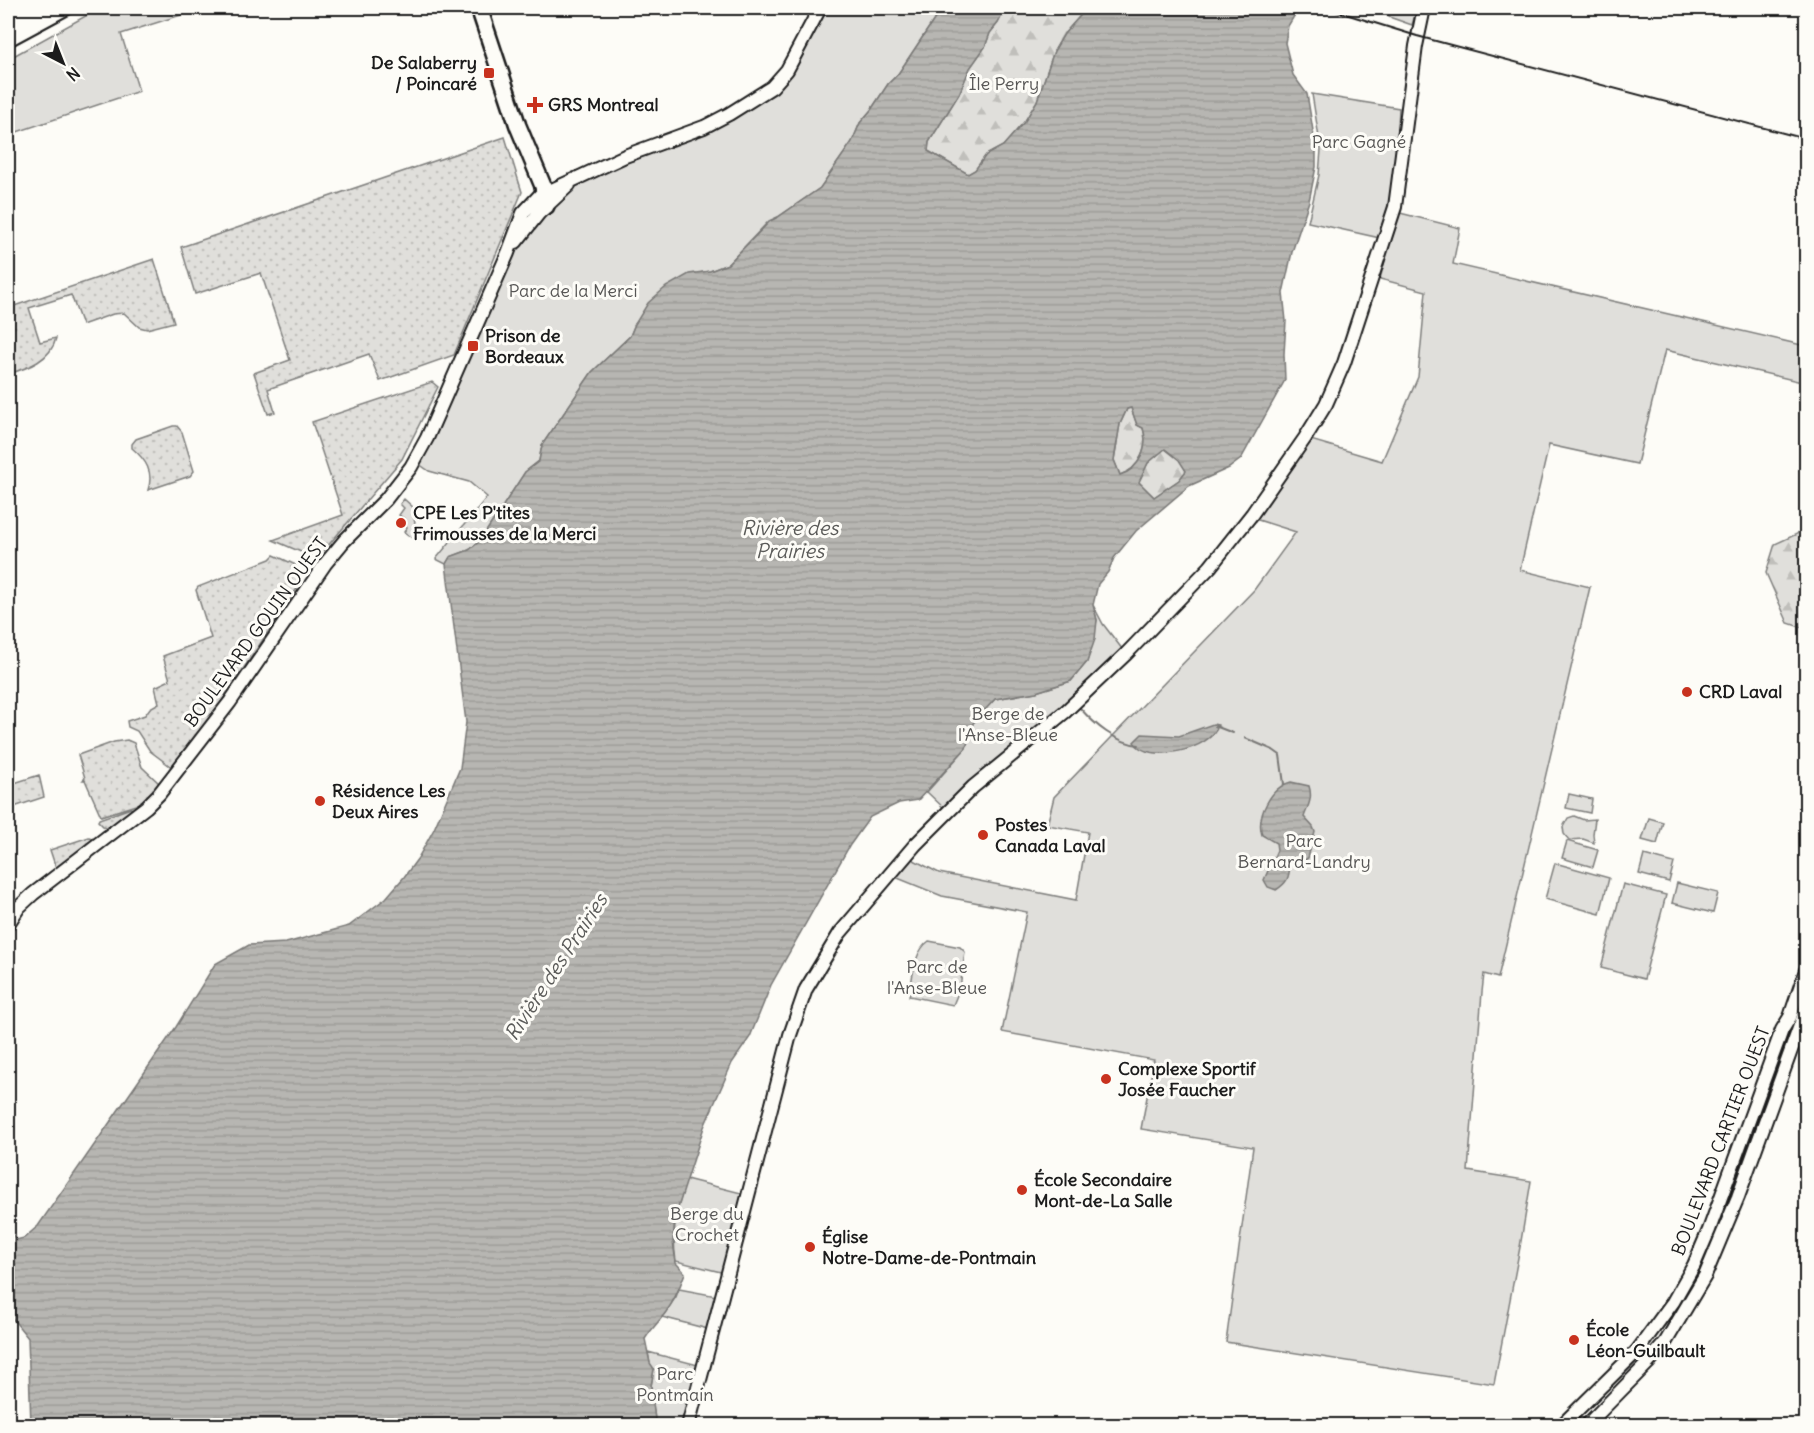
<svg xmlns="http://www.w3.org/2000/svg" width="1814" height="1433" viewBox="0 0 1814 1433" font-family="Delius,sans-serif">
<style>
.grass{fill:url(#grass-dots);stroke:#7e7e7c;stroke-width:1.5}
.forest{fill:url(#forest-firs);stroke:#7e7e7c;stroke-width:1.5}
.park{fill:#e0dfdb;stroke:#7e7e7c;stroke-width:1.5}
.water{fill:url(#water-rules);stroke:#797876;stroke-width:1.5;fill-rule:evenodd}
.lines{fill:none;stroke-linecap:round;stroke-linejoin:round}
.stream{stroke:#797876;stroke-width:2}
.minor-casing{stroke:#1c1c1c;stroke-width:16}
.major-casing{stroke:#1c1c1c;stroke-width:20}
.minor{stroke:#fdfcf7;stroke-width:12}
.major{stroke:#fdfcf7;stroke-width:15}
.rail{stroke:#1c1c1c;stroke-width:2}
.poi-dot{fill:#c8321e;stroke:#fdfcf7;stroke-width:2}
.labels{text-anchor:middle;stroke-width:6;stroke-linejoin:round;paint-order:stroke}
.poi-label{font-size:18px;font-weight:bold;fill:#1c1c1c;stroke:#fdfcf7;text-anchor:start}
.park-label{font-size:18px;fill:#575655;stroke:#fdfcf7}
.street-label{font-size:18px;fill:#1c1c1c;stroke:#fdfcf7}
.water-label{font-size:20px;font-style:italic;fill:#5a5a58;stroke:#fdfcf7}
</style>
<defs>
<pattern id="grass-dots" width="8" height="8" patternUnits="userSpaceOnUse" patternTransform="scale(1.5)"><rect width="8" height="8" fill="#e0dfdb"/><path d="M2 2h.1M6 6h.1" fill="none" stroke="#c0bfbb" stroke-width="1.8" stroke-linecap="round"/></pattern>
<pattern id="forest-firs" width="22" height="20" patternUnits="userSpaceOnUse" patternTransform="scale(1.5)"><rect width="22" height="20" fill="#e0dfdb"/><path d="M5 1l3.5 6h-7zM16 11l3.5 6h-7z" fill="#c0bfbb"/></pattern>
<pattern id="water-rules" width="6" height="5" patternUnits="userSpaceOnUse" patternTransform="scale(1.5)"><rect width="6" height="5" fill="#b7b6b2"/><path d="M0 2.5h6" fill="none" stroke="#9d9c98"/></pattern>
</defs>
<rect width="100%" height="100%" fill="#fdfcf7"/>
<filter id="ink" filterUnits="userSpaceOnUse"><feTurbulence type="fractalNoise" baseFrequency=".0167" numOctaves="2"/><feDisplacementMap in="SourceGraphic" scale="12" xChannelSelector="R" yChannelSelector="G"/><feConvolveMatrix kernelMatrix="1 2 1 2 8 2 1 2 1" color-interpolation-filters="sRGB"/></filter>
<g filter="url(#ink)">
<path class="grass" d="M505,137L522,192L454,355L380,381L369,354L268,389L275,412L268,414L254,373L290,360L261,273L195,294L181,247Z
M154,259L174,322L147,329L139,327L124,313L113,314L82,325L71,295L29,308L40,342L56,338C51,360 28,368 8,374V308Z
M432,382L438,387L402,459L320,555H308L273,540L343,515L312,422Z
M173,426H177L182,432L194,471L190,476L148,490C154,472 146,460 132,448V444L136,439Z
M274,555L298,566L302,581L214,713L176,764L170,766L150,751L137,731L128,727L127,721L145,715L150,708L159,703L155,687L170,680L163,656L211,638L196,590L198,587L270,559Z
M127,740L134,743L142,767L160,784L142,803L101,816L85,780H83L85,778L78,755L114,742Z
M39,775L44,797L8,809V785Z
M131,808L132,810L108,828H105L98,821L99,819Z
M89,837L92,838V841L56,868L50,850Z"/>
<path class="forest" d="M1005,8H1087L1064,34L1054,51L1037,101L1025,121L1003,146L986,155L975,170L968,174L928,151L929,142L959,94L970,68L985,47L990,33L998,23Z
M1131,408L1137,425L1143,428C1149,447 1140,469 1120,475L1114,460L1120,424L1127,409Z
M1165,448L1180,460L1186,471L1179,480L1154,497L1138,482L1148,463Z
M1806,521V629L1788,623L1766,573L1775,544L1797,534Z"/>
<path class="park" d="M100,8H203L121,34L139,91L8,135V59Z
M824,8H942L898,74L888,84L871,110L860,123L852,142L820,188L778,217L769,221L728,264L710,271L689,275L635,324L630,336L592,372L542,445L539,461L525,472L480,541L469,550L450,557L446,564L436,559L487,497L469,482L429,471L419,464L465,366L514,253L529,231L567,193L585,180L771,94L789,79L801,52Z
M1386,8H1417L1412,25L1392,18L1384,12Z
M1312,94L1399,108C1397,153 1393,195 1380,238L1308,222L1319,175L1321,150Z
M1400,213L1460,228L1453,264L1806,346V383L1665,350L1637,464L1549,445L1520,570L1590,587L1498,978L1484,974L1482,992L1468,1171L1531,1181L1520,1247L1494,1384L1226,1342L1253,1147L1141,1129L1154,1060L1002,1032L1027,912L942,896L895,877L912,859L939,873L1076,900L1088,832L1047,825L1054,797L1254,590L1296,532L1255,519L1311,440L1382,461L1418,377L1426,291L1380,279L1397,215Z
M404,499L415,509L417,515L414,518L417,535L414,539L404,532L407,527L402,522L404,519L399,515L404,508L400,504Z
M1093,605L1103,624L1126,654L948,812L927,792L966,748L973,723L995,699L1036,692L1071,681L1087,662L1097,620Z
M1569,794L1592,799L1590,813L1566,808Z
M1574,816L1584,820L1595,819L1593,834L1594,843L1583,839L1569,840L1564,834L1563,827L1568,818Z
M1649,818L1663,822L1657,844L1642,840Z
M1567,841L1598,850L1593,867L1562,858Z
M1644,855L1674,863L1669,882L1639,874Z
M1555,863L1609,878L1600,914L1545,899Z
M1677,883L1718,893L1713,913L1672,903Z
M1623,884L1666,895L1644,979L1601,968Z
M929,941L960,947L965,952L960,988L953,1005L909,996C913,978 913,952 929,941Z
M686,1179L749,1195L729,1274L676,1261C671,1229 677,1209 686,1179Z
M679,1289L722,1297L708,1329L662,1317L676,1297Z
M648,1352L698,1365L688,1425H652L655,1420L651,1386L654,1369L650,1364Z"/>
<path class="water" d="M942,8H1006L998,23L990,33L985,47L970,68L959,94L929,142L928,151L968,174L975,170L986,155L1003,146L1025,121L1037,101L1054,51L1064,34L1087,8H1299L1288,26L1285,43L1293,75L1307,94L1316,149V167L1309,201L1292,252L1283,293L1286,321L1284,354L1285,380L1241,459L1229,468L1189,486L1136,531L1114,558L1108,572L1098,584L1093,605L1097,620L1095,639L1087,662L1071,681L1036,692L995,699L973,723L966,748L918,800L899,803L870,817L850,845L771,985L750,1037L732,1063L704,1127L675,1217L673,1242L676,1263L685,1273C680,1287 675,1300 666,1312C659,1322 651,1329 645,1339L650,1363L654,1369L651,1386L655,1420L652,1425H31L28,1338L8,1313V1227L16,1240L24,1238L38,1226L176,1027L215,964L249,945L286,943L349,926L386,898L404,877L418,858L434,829L460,768L466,722L446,564L450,557L469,550L480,541L525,472L539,461L542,445L592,372L630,336L635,324L648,303L666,287L689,274L710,271L728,264L770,221L778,217L820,188L852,142L860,123L871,110L888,84L898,74ZM1131,408L1137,425L1143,428C1149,447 1140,469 1120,475L1114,460L1120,424L1127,409ZM1165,449L1179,460L1186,471L1179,480L1154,497L1139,482L1148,463Z
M1213,724L1218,725C1213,749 1147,765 1134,742L1142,734L1179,736Z
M1291,782L1309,786C1313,798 1308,806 1304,817L1313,827L1315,832L1308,858L1300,863L1290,866C1289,878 1287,883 1276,890L1268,887L1264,880L1277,850L1276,843L1262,835C1256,816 1271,787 1291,782Z"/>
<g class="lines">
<path class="stream" d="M1080,708C1094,724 1116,743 1139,745
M1215,726L1233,733
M1245,738L1273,750L1280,755L1284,784"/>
<defs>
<path id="minor" d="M516,242L539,213L569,185
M8,924L19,907L33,894L146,807L159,794L230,702L325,564L344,541L386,499L411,467L427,438L508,253L523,213L539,196L625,156L704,127L729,114L772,87L787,70L820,8
M688,1426L790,1035L806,989L840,933L915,845L973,787L1066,711L1126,654L1210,567L1252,514L1305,438L1326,404L1344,363L1395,207L1416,46L1424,8
M1561,1426L1637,1351L1673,1302L1694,1265L1709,1230L1782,1030L1790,1017L1806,970
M1586,1426L1648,1363L1665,1343L1705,1276L1738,1197L1806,1009"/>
<path id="major" d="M479,8L518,126L543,186L546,206"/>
</defs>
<use href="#minor" class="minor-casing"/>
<use href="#major" class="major-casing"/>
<use href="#minor" class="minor"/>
<use href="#major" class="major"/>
<path class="rail" d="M1326,8L1417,36L1806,139
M8,48L82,8"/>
</g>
</g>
<g class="poi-dot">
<rect x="483" y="67" width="12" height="12" rx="3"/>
<path d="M532 96h6v6h6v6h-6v6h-6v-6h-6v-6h6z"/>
<rect x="467" y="340" width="12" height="12" rx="3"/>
<circle cx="401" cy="523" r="6"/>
<circle cx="1687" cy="692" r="6"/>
<circle cx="320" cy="801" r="6"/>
<circle cx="983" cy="835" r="6"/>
<circle cx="1106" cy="1079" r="6"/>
<circle cx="1022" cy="1190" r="6"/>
<circle cx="810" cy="1247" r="6"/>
<circle cx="1574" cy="1340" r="6"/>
</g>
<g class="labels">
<g class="poi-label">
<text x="477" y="69" text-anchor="end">De Salaberry<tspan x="477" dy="21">/ Poincaré</tspan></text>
<text x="548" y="111">GRS Montreal</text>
<text x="485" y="342">Prison de<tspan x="485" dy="21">Bordeaux</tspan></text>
<text x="413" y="519">CPE Les P'tites<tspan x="413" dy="21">Frimousses de la Merci</tspan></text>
<text x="1699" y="698">CRD Laval</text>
<text x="332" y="797">Résidence Les<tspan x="332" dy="21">Deux Aires</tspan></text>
<text x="995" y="831">Postes<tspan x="995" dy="21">Canada Laval</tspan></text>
<text x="1118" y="1075">Complexe Sportif<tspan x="1118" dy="21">Josée Faucher</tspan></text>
<text x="1034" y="1186">École Secondaire<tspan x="1034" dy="21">Mont-de-La Salle</tspan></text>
<text x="822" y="1243">Église<tspan x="822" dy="21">Notre-Dame-de-Pontmain</tspan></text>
<text x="1586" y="1336">École<tspan x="1586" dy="21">Léon-Guilbault</tspan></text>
</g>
<g class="park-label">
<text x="1004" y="90">Île Perry</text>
<text x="1359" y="148">Parc Gagné</text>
<text x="573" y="297">Parc de la Merci</text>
<text x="1008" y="720">Berge de<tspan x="1008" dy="21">l'Anse-Bleue</tspan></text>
<text x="1304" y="847">Parc<tspan x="1304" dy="21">Bernard-Landry</tspan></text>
<text x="937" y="973">Parc de<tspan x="937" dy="21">l'Anse-Bleue</tspan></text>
<text x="707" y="1220">Berge du<tspan x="707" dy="21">Crochet</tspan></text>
<text x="675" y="1380">Parc<tspan x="675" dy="21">Pontmain</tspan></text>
</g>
<g class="street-label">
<text transform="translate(256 632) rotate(-54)" y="6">BOULEVARD GOUIN OUEST</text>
<text transform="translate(1721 1141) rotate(-69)" y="6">BOULEVARD CARTIER OUEST</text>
</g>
<g class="water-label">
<text x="790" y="535">Rivière des<tspan x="790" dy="23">Prairies</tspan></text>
<text transform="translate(556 967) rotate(-57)" y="7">Rivière des Prairies</text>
</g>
</g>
<rect width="1814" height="1433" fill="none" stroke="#fdfcf7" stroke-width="30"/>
<rect x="15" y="15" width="1784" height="1403" fill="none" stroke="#1c1c1c" stroke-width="2" filter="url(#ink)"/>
<g transform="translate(63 63) rotate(138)" stroke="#fdfcf7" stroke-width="4.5" paint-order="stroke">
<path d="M0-4.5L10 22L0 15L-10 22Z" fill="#1c1c1c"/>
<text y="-9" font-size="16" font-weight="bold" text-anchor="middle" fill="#1c1c1c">N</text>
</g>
</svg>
